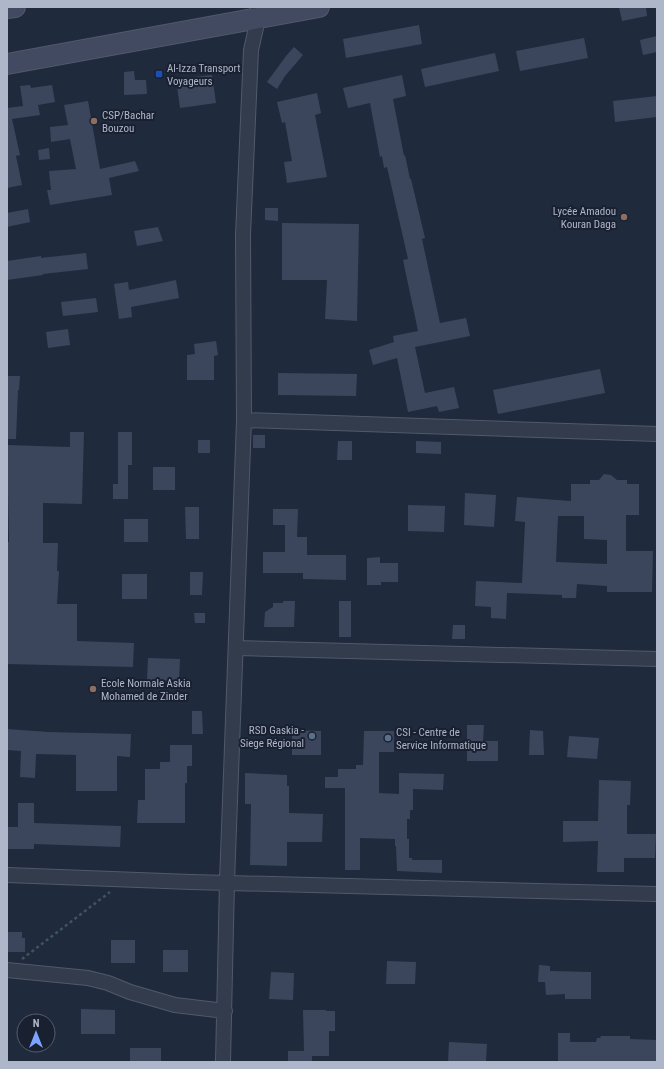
<svg xmlns="http://www.w3.org/2000/svg" width="664" height="1069" viewBox="0 0 664 1069" font-family="'Roboto Condensed',sans-serif">
<style>
.building{fill:#3b465d;fill-rule:evenodd}
.lines{fill:none;stroke-linecap:round;stroke-linejoin:round}
.street-casing{stroke:#51596a;stroke-width:16}
.secondary-casing{stroke:#51596a;stroke-width:22}
.path{stroke:#3f555b;stroke-width:2.5;stroke-dasharray:3 3;stroke-linecap:butt}
.street{stroke:#333c4c;stroke-width:14}
.secondary{stroke:#414a60;stroke-width:20}
.transit-dot{fill:#1a4fb4;stroke:#192131;stroke-width:1.5}
.education-dot{fill:#8d6e63;stroke:#192131;stroke-width:1.5}
.service-dot{fill:#5c6f8a;stroke:#192131;stroke-width:1.5}
.labels{text-anchor:middle;stroke-width:4;stroke-linejoin:round;paint-order:stroke}
.poi-label{font-size:11px;fill:#aeb6c9;stroke:#192131;text-anchor:start}
</style>
<rect width="100%" height="100%" fill="#1f2a3d"/>
<path class="building" d="M619,7H646L647,16L622,21Z
M419,25L422,44L346,58L343,39Z
M657,36V52L643,55L640,40Z
M584,38L588,58L520,71L516,51Z
M294,47L303,55L285,76L277,89L267,82L286,56Z
M495,53L499,71L425,87L421,69Z
M134,71L135,80H146L147,94L124,95V72Z
M212,75L216,103L180,108L176,79Z
M402,75L406,96L393,99L404,156L405,155L410,179H411L425,238L422,239L440,323L466,318L470,336L415,347L425,393L454,387L459,408L439,412L437,406L408,412L397,358L373,365L369,350L394,342L393,336L418,331L403,260L408,259L387,167L384,168L382,156L380,157L370,103L348,108L343,88Z
M30,85L31,88L52,85L55,102L38,105L40,115L12,119L20,155L16,156L22,185L7,188V108L23,106L20,86Z
M317,93L321,113L315,115L327,177L287,183L284,162L292,161L285,122L282,123L277,102Z
M657,96V117L615,122L613,101Z
M88,101L100,169L135,161L139,171L109,178L112,195L50,205L47,190H51L49,171L76,169L70,139L51,142L50,127L68,125L64,105Z
M49,148L50,159L39,160L38,150Z
M265,208H278V221L265,220Z
M28,209L30,222L7,227V213Z
M282,223L359,224L357,321L325,319L327,280H282Z
M158,227L163,241L137,246L134,231Z
M86,253L88,269L43,274V275L7,280V261L41,256V258Z
M176,280L179,298L131,307L132,317L119,319L114,284L128,282L129,290Z
M96,298L98,312L63,316L61,302Z
M68,329L70,345L48,348L46,332Z
M216,341L218,355L214,356V380H187V355L195,354L194,344Z
M600,369L605,393L498,414L493,390Z
M278,373L357,374L356,396L278,395Z
M7,376H20L19,390H18L16,439H7Z
M70,432H84L82,504L43,503V543H58L57,571H59L57,604H77V641L134,643L133,667L7,664V542H9L7,445L70,447Z
M118,432H132V465H128V499H113V484H118Z
M253,435H265V448H253Z
M198,440H210V453H198Z
M338,441H352V460H337Z
M416,441L441,442V454L416,453Z
M153,467H175V490H153Z
M604,474L611,475L617,480H627V484H639V515H626V551H653L652,592H607V586L577,584L576,598H562V595L507,593L506,619L491,618V607L475,606L476,581L522,583L525,522L515,521L517,497L571,501V484H590V480H599ZM558,516H584V539L607,540V564L556,562Z
M465,493L496,495L494,527L464,525Z
M408,505L445,506L444,532L408,531Z
M185,507H199V539H186Z
M273,509H298L297,537H307V555H346V580L303,579V573H263V552H285V525H273Z
M124,519H148V542H124Z
M380,557V563H398V582H381V585H367V558Z
M190,572H203L202,595H190Z
M122,574H147V599H122Z
M283,601H295L294,627H264L265,612L273,607V603H283Z
M339,601H351V637H339Z
M194,613H205V623H195Z
M453,625H465V639H452Z
M148,658L180,659L179,681L147,680Z
M192,711H202L203,734H192Z
M467,725H484L483,741H498V761H467Z
M7,729L48,732L131,734L130,757L117,756V791H76V755L36,754L35,778L20,777L21,751L7,750Z
M292,730L321,731V755H292Z
M530,730L543,731L544,755H529Z
M364,731H394V752H379V793L399,794V773L444,774L443,790L413,789V810H410V819H407V839H409V858H412V860H442V873L397,871L396,846H395V839L360,838V870H345V788H325V777H338V769H356V765H363Z
M569,736L599,738L597,759L567,757Z
M170,745H192V766H187V783H185V823H137L138,800H145V769H160V762H170Z
M245,773L287,775V786H289V813L323,814L322,842H287V866L250,865L251,804H245Z
M599,780L631,781L630,805H627V834H656L655,858H624V872H597L598,841L563,842V821H598Z
M18,803H34V823L121,826L120,847L34,844V849H7V827H18Z
M7,932H22V938H25V952H7Z
M111,940H135V963H111Z
M163,950H188V972H163Z
M387,961L416,962L415,984H386Z
M539,965L550,966V971L591,972V999H565V994L546,995L545,982H538Z
M271,972L294,973L293,1000L269,999Z
M81,1009L115,1010V1034H81Z
M303,1010H326V1011H335V1031H329V1056H312V1062H288V1051H304Z
M558,1033H570V1042H596L597,1038H600L601,1036H630V1039L657,1040V1062H558Z
M449,1042L487,1044L486,1062H448Z
M130,1048H161V1062H130Z"/>
<g class="lines">
<defs>
<path id="street" d="M244,420L657,434
M236,648L657,659
M7,875L191,882L657,894
M7,970L88,978L108,983L130,992L175,1005L225,1011
M223,1062L227,882L244,420L243,235L251,50L258,19V7"/>
<path id="secondary" d="M7,8L15,7
M7,64L319,7"/>
</defs>
<use href="#street" class="street-casing"/>
<use href="#secondary" class="secondary-casing"/>
<path class="path" d="M22,959L110,892"/>
<use href="#street" class="street"/>
<use href="#secondary" class="secondary"/>
</g>
<rect class="transit-dot" x="155" y="70" width="8" height="8" rx="2"/>
<g class="education-dot">
<circle cx="94" cy="121" r="4"/>
<circle cx="624" cy="217" r="4"/>
<circle cx="93" cy="689" r="4"/>
</g>
<g class="service-dot">
<circle cx="312" cy="736" r="4"/>
<circle cx="388" cy="738" r="4"/>
</g>
<g class="labels">
<g class="poi-label">
<text x="167" y="72">Al-Izza Transport<tspan x="167" dy="13">Voyageurs</tspan></text>
<text x="102" y="119">CSP/Bachar<tspan x="102" dy="13">Bouzou</tspan></text>
<text x="616" y="215" text-anchor="end">Lycée Amadou<tspan x="616" dy="13">Kouran Daga</tspan></text>
<text x="101" y="687">Ecole Normale Askia<tspan x="101" dy="13">Mohamed de Zinder</tspan></text>
<text x="304" y="734" text-anchor="end">RSD Gaskia -<tspan x="304" dy="13">Siege Régional</tspan></text>
<text x="396" y="736">CSI - Centre de<tspan x="396" dy="13">Service Informatique</tspan></text>
</g>
</g>
<rect width="664" height="1069" fill="none" stroke="#aeb6c9" stroke-width="16"/>
<g transform="translate(36 1033)"><circle r="19" fill="#192131" stroke="#555d6e"/>
<path d="M0-3L7 15L0 10L-7 15Z" fill="#7da5ff"/>
<text y="-6" font-size="11" font-weight="bold" text-anchor="middle" fill="#aeb6c9">N</text>
</g>
</svg>
